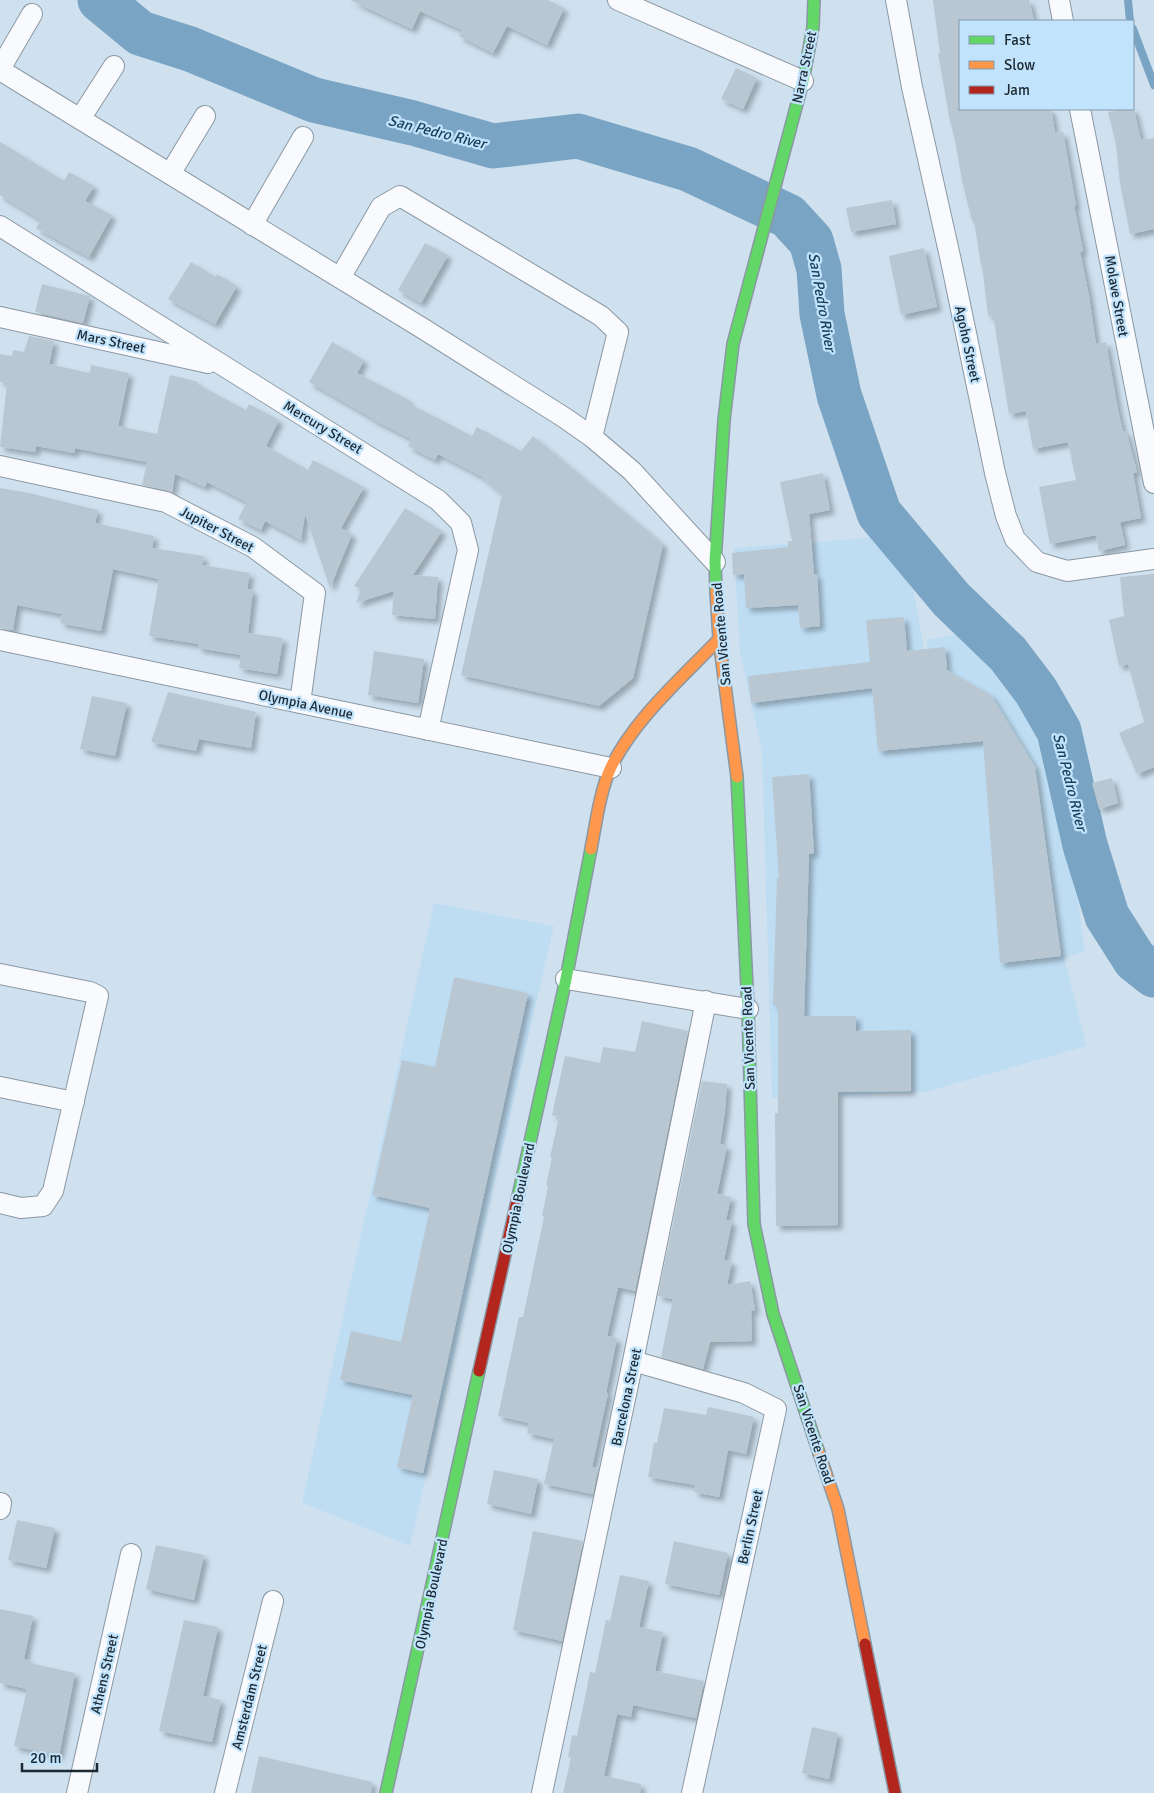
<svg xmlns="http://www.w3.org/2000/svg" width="1154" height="1793" viewBox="0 0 1154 1793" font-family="Signika,sans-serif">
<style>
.built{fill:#beddf3}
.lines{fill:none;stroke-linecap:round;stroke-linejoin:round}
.stream{stroke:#7aa4c3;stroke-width:8}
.river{stroke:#7aa4c3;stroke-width:45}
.building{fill:#b9c7d2;filter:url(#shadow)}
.street-casing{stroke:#8b98a3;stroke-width:22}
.fast-casing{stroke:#8b98a3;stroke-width:14}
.slow-casing{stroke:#8b98a3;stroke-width:14}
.jam-casing{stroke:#8b98a3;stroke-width:14}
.street{stroke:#f8fafd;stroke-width:20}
.fast{stroke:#63d668;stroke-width:11}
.slow{stroke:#ff974d;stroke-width:11}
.jam{stroke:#b3261e;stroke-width:11}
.labels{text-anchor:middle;stroke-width:4.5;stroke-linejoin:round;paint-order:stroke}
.street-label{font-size:14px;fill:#1c2932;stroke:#c2e3fc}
.water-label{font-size:15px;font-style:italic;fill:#17415d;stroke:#c2e3fc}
</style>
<defs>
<filter id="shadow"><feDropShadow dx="4.5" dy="4.5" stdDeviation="2.5" flood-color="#0004"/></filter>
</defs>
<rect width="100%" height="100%" fill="#cfe1ef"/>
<path class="built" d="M880,537L912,581L928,672L927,640L958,634L1010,678L1057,750L1085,951L1064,958L1086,1046L925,1092L772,1098L762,752L740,653L734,548Z
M434,903L554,926L410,1546L302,1503Z"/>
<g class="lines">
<path class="stream" d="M1128,0L1130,21
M1133,29L1154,85"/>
<path class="river" d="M100,0L140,33L190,49L314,100L413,123L493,146L578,136L688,169L788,216L811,241L819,269L822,314L839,395L879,513L951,599L1008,654L1036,691L1059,731L1085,845L1107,916L1135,960L1154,975"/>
</g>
<path class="building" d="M350,0H548L564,8L547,45L507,26L493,53L459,36L462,30L420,11L412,29Z
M933,0H1029L1034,21H960V109H1051L1055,133L1063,132L1076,206H1074L1083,251L1080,252L1089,296L1096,344L1106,342L1118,410L1123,432L1126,431L1137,472L1133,473L1141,518L1120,522L1125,545L1099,551L1096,535L1050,544L1039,487L1076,480L1068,442L1033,449L1026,411L1009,414L993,315L988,316L982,265H981L974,221H972L962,181L955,140L950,121L938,53H940Z
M736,68L757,78L743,109L721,99Z
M1133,106L1141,140L1154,138V229L1130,234L1120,183L1116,144L1108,112L1123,109H1133Z
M0,142L64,181L69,172L94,186L85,201L112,215L89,257L36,228L41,220L0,195Z
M892,200L896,224L851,232L846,208Z
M425,243L448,255L421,303L398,290Z
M924,248L937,307L901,315L889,256Z
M191,262L216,277L217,274L237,286L215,324L168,299Z
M42,284L90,296L83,323L35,312Z
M29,336L54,341L49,364L90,373L91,365L129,373L118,426L157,434L170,375L198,382L197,384L246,410L249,404L279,420L266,446L308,470L313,460L364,487L341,528L352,534L330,588L305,514L301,540L265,521L261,530L238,519L247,502L207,482L205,487L175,474L172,492L142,485L147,462L75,448L74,453L36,446L35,452L0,447L7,383L0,382V354L12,356L13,350L24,352Z
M332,342L364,360L357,373L409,400L408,403L472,436L477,427L521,451L533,436L663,544L633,678L599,706L461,675L502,494L481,476L438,454L435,460L408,446L411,439L372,419V418L309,382Z
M823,473L830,510L809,514L814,574H817L820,626L800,628L798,605L746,608L744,574L733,575L732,553L788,547V541H792L780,482Z
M0,488L29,493L98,510L95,523L154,536L152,548L204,556L202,565L250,573L247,589L253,590L248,633L283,638L277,674L239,668L241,655L198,648L199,644L149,636L159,579L113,569L101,631L60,623L62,614L17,605L13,630L0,628Z
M405,508L442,531L413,575L438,577L435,619L392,615L394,591L356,603L361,589L354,586Z
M1154,574V767L1137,774L1119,733L1144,722L1128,664L1119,666L1109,620L1124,616L1120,577Z
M904,617L907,651L945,647L947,670L991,695L1035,767L1061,956L1000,963L983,741L878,751L872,688L751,703L748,676L870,662L866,620Z
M374,651L424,659L418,703L368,695Z
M168,692L256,712L251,748L199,739L196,751L151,742Z
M92,696L127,703L115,756L80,749Z
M809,774L814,853L809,854L804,1016H856V1031L911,1030V1091L838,1092V1225L776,1226L775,1113H778V1005H773L777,878H779L772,777Z
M1112,778L1118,803L1099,809L1092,783Z
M454,977L528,993L423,1473L397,1467L413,1395L340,1380L351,1331L401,1342L430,1208L372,1195L402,1060L435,1067Z
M642,1021L688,1031L635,1291L618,1287L607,1336L617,1338L606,1393H608L592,1467L598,1468L593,1494L544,1484L554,1439L527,1433L529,1423L498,1416L519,1317H523L544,1217L542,1216L548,1186H546L552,1157H550L559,1117L552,1115L565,1056L600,1063L603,1047L635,1052Z
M702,1081L727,1084L725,1111L720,1144L727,1146L717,1194L731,1197L726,1220L732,1221L724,1260L732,1261L727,1285L750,1281L755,1310L751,1311L752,1341L710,1342L703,1369L661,1357L673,1299L658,1296Z
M708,1407L754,1417L746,1454L728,1450L719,1497L694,1492L695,1485L648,1477L654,1443H657L664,1408L706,1415Z
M494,1470L538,1479L531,1514L487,1504Z
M17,1520L55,1528L46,1568L8,1560Z
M533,1531L583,1541L562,1641L513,1630Z
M674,1541L728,1553L719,1595L665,1584Z
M156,1545L204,1555L194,1600L146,1589Z
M620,1575L649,1581L639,1627L663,1632L655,1671L704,1681L696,1718L633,1705L631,1717L617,1714L604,1776L641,1784L640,1793H563L571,1758L568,1757L572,1735L577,1736L590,1672L595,1673L606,1620L610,1621Z
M0,1609L33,1616L24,1659L31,1661L30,1663L75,1673L59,1756L14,1746L27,1689L0,1683Z
M184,1620L218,1627L203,1696L221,1700L212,1742L159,1731Z
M812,1727L838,1733L829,1779L802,1773Z
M259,1756L372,1782L371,1793H251Z"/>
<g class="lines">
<defs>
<path id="street" d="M618,0L803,81
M896,0L912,87L951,261L995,473L1006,516L1015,539L1037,562L1067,571L1154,559
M1059,0L1063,21
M0,69L32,14
M0,70L422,328L565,418L592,437L632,471L715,562
M1080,109L1154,483
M80,119L114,66
M170,174L205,116
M252,225L303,137
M0,226L438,500L461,523L468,550L428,730
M340,278L381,207L400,196L601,316L618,332L592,437
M0,317L208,363
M0,466L166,502L253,547L315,593L300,703
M0,640L611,768
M0,974L90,992L98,996L53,1191L43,1206L21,1208L0,1203
M566,979L748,1009
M0,1087L74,1102
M633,1361L744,1393L776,1409L692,1793
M0,1509L1,1503
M77,1793L131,1554
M225,1793L273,1601
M542,1793L633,1361L706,1001"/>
<path id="fast" d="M716,591L715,562L724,420L733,344L803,81L813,27L814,0
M737,777L748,1009L754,1224L773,1314L819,1453
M517,1201L566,979L591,849
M386,1793L479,1371"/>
<path id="slow" d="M716,591L719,639L737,777
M591,849C596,823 600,791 611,767C636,717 681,679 719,639
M819,1453L838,1509L865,1644"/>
<path id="jam" d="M479,1371L517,1201
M865,1644L895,1793"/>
</defs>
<use href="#street" class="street-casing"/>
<use href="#fast" class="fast-casing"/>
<use href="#slow" class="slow-casing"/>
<use href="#jam" class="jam-casing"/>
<use href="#street" class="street"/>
<use href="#fast" class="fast"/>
<use href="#slow" class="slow"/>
<use href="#jam" class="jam"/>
</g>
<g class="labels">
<g class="street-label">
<text transform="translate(804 67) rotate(-78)" y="5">Narra Street</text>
<text transform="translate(1117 296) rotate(80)" y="5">Molave Street</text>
<text transform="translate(111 341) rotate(12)" y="5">Mars Street</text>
<text transform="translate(968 344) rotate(78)" y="5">Agoho Street</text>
<text transform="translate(323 427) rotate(31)" y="5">Mercury Street</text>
<text transform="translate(217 529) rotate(28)" y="5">Jupiter Street</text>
<text transform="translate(721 634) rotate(-95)" y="5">San Vicente Road</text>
<text transform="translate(306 704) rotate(12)" y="5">Olympia Avenue</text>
<text transform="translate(748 1038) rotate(-92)" y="5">San Vicente Road</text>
<text transform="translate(518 1198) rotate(-78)" y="5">Olympia Boulevard</text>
<text transform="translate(626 1397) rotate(-78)" y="5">Barcelona Street</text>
<text transform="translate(814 1434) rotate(72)" y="5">San Vicente Road</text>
<text transform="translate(750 1527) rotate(-78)" y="5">Berlin Street</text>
<text transform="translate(431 1594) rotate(-78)" y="5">Olympia Boulevard</text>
<text transform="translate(104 1674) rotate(-77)" y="5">Athens Street</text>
<text transform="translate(249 1697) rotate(-76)" y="5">Amsterdam Street</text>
</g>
<g class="water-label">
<text transform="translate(437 132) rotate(14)" y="5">San Pedro River</text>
<text transform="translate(822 302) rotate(80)" y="5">San Pedro River</text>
<text transform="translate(1070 782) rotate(76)" y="5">San Pedro River</text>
</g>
</g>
<rect x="959" y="20" width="175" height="90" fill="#c2e3fc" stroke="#8099ab"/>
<rect x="969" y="36" width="25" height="8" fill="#63d668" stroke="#8099ab"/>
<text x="1004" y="45" font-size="15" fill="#1c2932">Fast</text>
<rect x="969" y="61" width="25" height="8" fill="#ff974d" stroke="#8099ab"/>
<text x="1004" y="70" font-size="15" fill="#1c2932">Slow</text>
<rect x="969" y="86" width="25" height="8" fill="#b3261e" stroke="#8099ab"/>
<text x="1004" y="95" font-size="15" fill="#1c2932">Jam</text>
<path d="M22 1763v8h75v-8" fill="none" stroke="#1c2932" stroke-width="2.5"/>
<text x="30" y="1763" font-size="15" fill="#1c2932" stroke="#c2e3fc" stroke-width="4" paint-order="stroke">20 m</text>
</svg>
